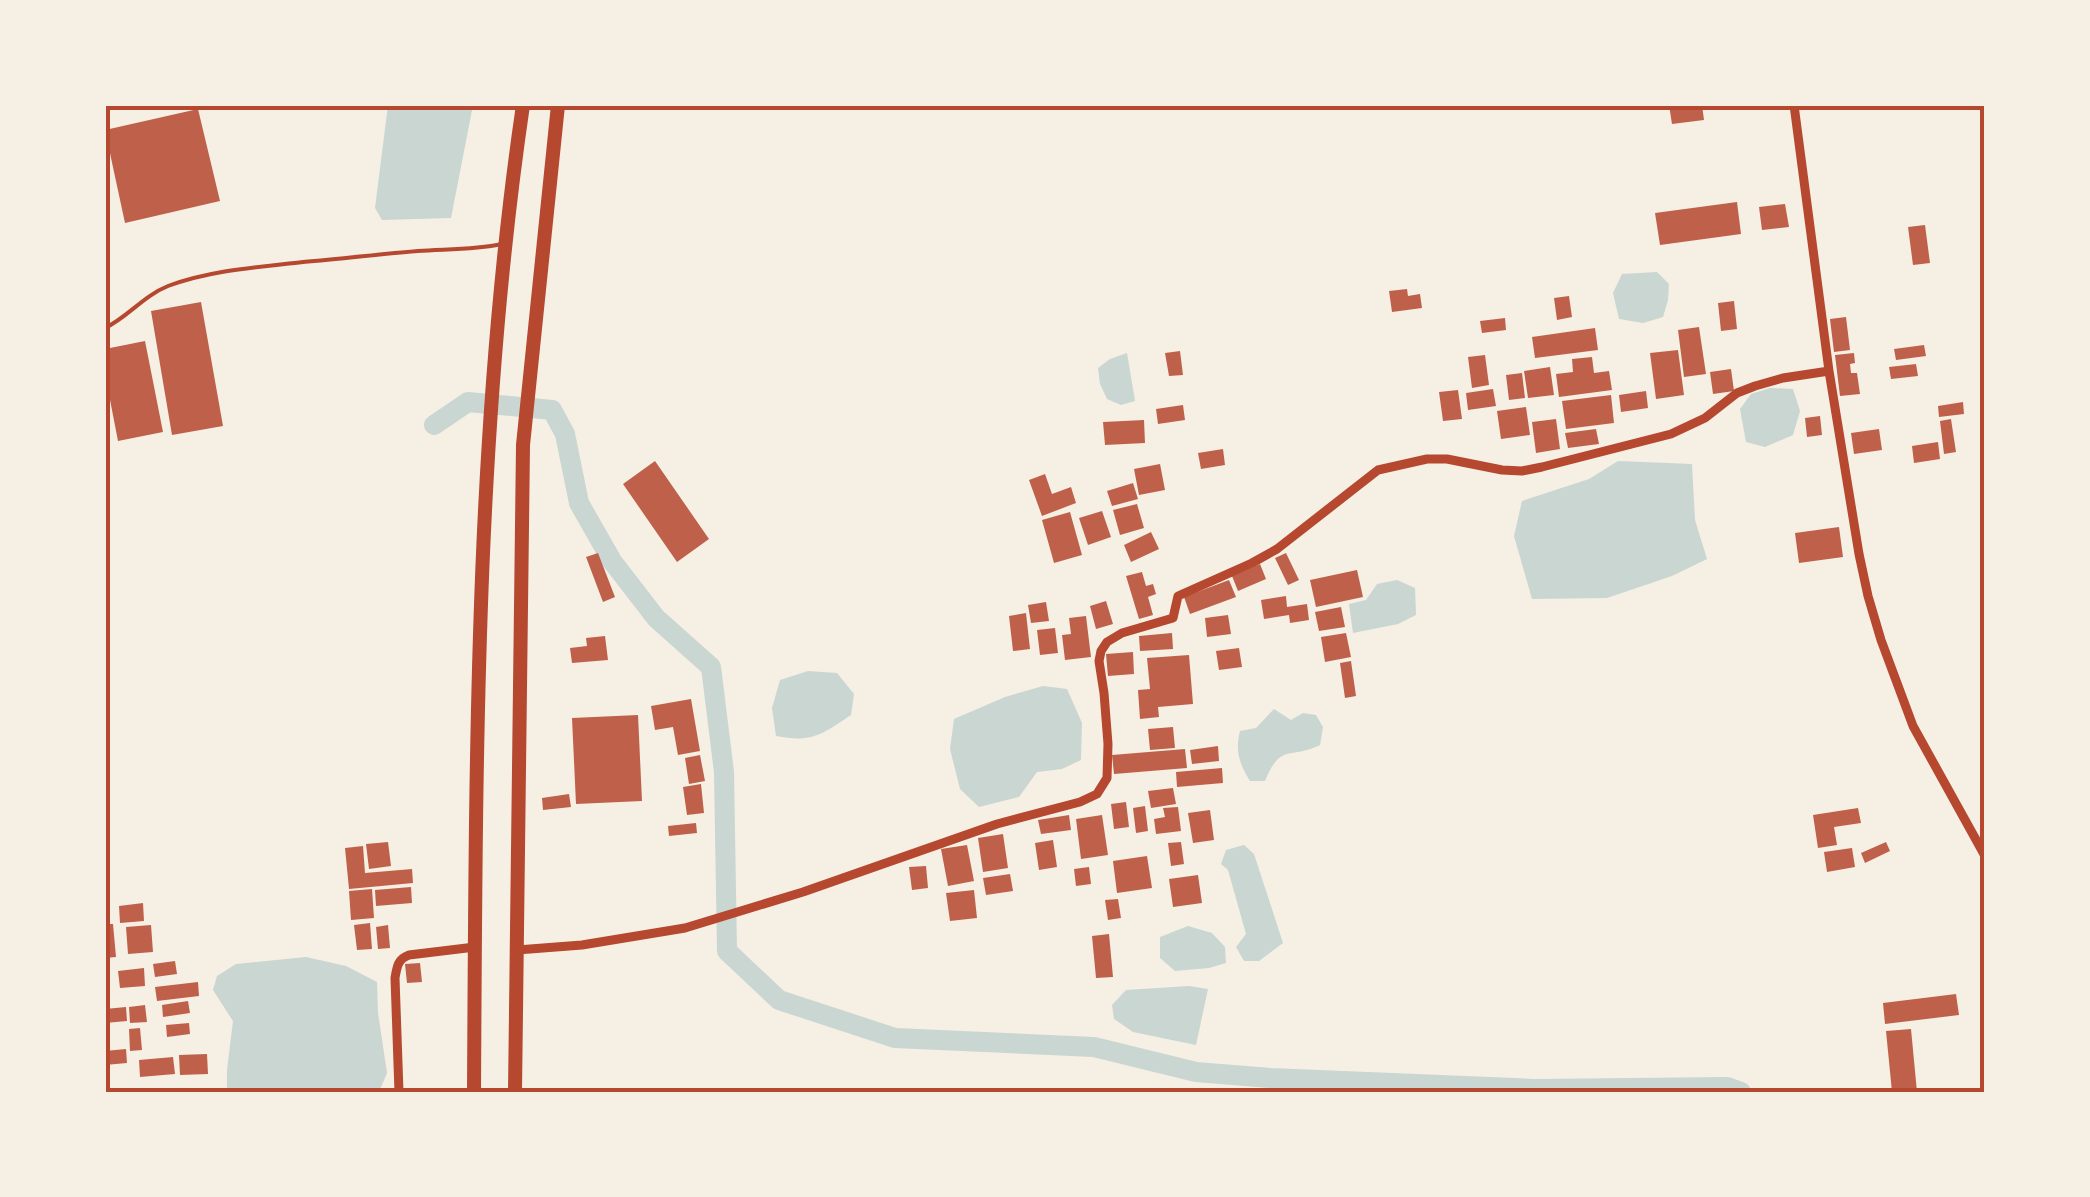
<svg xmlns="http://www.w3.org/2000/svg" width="2090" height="1197" viewBox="0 0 2090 1197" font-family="'DM Sans',sans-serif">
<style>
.water{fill:#c9d6d2}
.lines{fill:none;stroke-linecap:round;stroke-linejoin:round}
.canal{stroke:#c9d6d2;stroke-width:20}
.building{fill:#bf614a}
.service{stroke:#b5482f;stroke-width:4}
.minor{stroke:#b5482f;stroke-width:9}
.trunk{stroke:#b5482f;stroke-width:14}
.neatline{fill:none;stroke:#b5482f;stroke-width:4}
</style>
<rect width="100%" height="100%" fill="#f6efe4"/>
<path class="water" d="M388,105H473L451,218L382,220L375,208Z
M1657,272L1669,284L1668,300L1663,317L1643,323L1619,319L1613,293L1622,274Z
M1127,353L1135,401L1121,405L1107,399L1100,384L1098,368L1110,359Z
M1770,388L1793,389L1800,411L1793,435L1765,447L1746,442L1740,409L1751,394Z
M1618,461L1692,464L1695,520L1707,559L1672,576L1607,598L1532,599L1514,536L1522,501L1589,479Z
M1397,580L1415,588L1416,615L1398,624L1353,633L1349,604L1366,600L1377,584Z
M808,671L837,673L854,694L851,715C821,735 812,743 776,736L772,708L780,680Z
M1043,686L1067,689L1082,723L1081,760L1062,769L1037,772L1019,797L979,807L960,789L950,749L954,719L1005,697Z
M1274,709L1291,720L1303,713L1316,715L1323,727L1320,745C1290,760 1281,742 1265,781H1250C1239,763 1235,751 1240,731L1256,728Z
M1244,845L1254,854L1283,943L1259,961H1244L1236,947L1246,934L1228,870L1221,864L1226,850Z
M1188,926L1212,933L1225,947L1226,963L1209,968L1175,971L1160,958V937Z
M306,957L346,966L377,982L378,1013L387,1073L379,1092H227V1070L233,1021L213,990L217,976L236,964Z
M1189,986L1208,989L1196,1045L1133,1032L1114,1019L1112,1005L1126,990Z"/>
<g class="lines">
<path class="canal" d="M434,425L468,402L552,410L565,434L579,503L612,561L656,618L711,667L724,772L727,951L779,1000L895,1038L1094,1047L1196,1072L1270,1078L1535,1089L1727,1087L1741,1092"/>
</g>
<path class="building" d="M1669,105H1702L1704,120L1672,124Z
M198,109L220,201L125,223L105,130Z
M1737,202L1741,234L1660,245L1655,213Z
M1785,204L1789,227L1762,230L1759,207Z
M1925,225L1930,263L1913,265L1908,227Z
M1407,289L1408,296L1420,294L1422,308L1392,312L1389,291Z
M1569,296L1572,317L1557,320L1554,298Z
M1734,301L1737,329L1721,331L1718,303Z
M201,302L223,426L172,435L151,311Z
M1846,317L1850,350L1834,352L1830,319Z
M1505,318L1506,330L1482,333L1480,321Z
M1699,327L1706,374L1684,377L1678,330Z
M1595,328L1598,350L1535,358L1532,337Z
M145,341L163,432L118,441L105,374V349Z
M1924,345L1926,356L1896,360L1894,349Z
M1678,350L1684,395L1656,399L1650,353Z
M1180,351L1183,375L1169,376L1165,353Z
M1854,353L1855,363L1850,364L1851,373H1857L1860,394L1840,396L1835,355Z
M1485,355L1489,385L1472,388L1468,357Z
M1592,357L1594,373L1609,371L1612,390L1559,397L1556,374L1573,372L1572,359Z
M1916,364L1918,376L1891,379L1889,367Z
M1550,367L1554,395L1528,398L1524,371Z
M1731,369L1734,391L1713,394L1710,372Z
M1522,373L1525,398L1509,400L1506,375Z
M1493,389L1496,406L1468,410L1466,393Z
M1458,390L1462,419L1443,421L1439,392Z
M1646,391L1648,408L1621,412L1619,395Z
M1611,395L1614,423L1566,429L1562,401Z
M1963,402L1964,414L1939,417L1938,406Z
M1183,405L1185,420L1158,424L1156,409Z
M1526,407L1530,435L1501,439L1497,411Z
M1820,416L1822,435L1807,437L1805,418Z
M1556,419L1560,449L1536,453L1532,422Z
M1951,419L1956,452L1944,454L1940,421Z
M1144,420L1145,443L1105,445L1103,422Z
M1596,429L1599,444L1568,448L1565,433Z
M1879,429L1882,450L1854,454L1851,433Z
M1938,442L1940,459L1914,463L1912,446Z
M1223,449L1225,465L1201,469L1198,453Z
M655,461L709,539L677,562L623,484Z
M1160,464L1165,490L1139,495L1134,469Z
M1045,474L1052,494L1071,487L1076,503L1042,516L1029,480Z
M1133,483L1138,499L1112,506L1107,491Z
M1137,504L1144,528L1120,535L1113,510Z
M1102,511L1111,537L1088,545L1079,518Z
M1070,512L1082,555L1054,563L1042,520Z
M1839,527L1843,557L1799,563L1795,533Z
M1151,532L1159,549L1131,562L1124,545Z
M598,553L615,597L603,602L586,557Z
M1286,553L1299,580L1288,585L1275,558Z
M1260,564L1266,579L1238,591L1232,576Z
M1357,570L1363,597L1316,607L1310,580Z
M1142,572L1146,586L1153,584L1156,594L1148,597L1153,615L1139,619L1126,576Z
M1229,580L1236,597L1190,614L1184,597Z
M1286,596L1287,607L1307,604L1309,620L1290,623L1289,615L1264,619L1261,600Z
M1106,601L1113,624L1096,629L1090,606Z
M1046,602L1049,621L1031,623L1028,605Z
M1341,607L1345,627L1319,631L1315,612Z
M1026,613L1030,649L1013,651L1009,616Z
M1228,615L1231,634L1207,637L1205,618Z
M1086,616L1091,657L1065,660L1062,635L1071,634L1069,618Z
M1055,628L1058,653L1040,655L1037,630Z
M1172,633L1173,649L1140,651L1139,636Z
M1346,633L1351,657L1325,662L1321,637Z
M605,636L608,660L572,663L570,648L587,646L586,638Z
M1239,648L1242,667L1219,670L1216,651Z
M1133,652L1134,674L1108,676L1106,654Z
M1189,655L1193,704L1158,707L1159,717L1140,719L1138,690L1150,689L1147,658Z
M1351,661L1356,696L1345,698L1340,663Z
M691,699L700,751L678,755L673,727L655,730L651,706Z
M638,715L642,801L576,804L572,718Z
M1173,727L1175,748L1150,750L1148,729Z
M1218,746L1219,761L1192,764L1190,750Z
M1185,749L1187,768L1114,774L1112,755Z
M700,755L705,781L689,784L685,758Z
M1222,768L1223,783L1177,787L1176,772Z
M701,784L704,813L687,815L683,787Z
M1173,788L1176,804L1151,808L1148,791Z
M569,794L571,807L543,810L542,798Z
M1126,802L1129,827L1114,829L1111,804Z
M1145,806L1148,831L1136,833L1133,808Z
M1178,807L1181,831L1156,834L1154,819L1165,817L1163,808Z
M1858,808L1861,823L1834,827L1837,845L1818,848L1813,815Z
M1210,810L1214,840L1193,843L1188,813Z
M1069,815L1071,830L1041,834L1038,820Z
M1102,815L1108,855L1081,859L1076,819Z
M696,823L697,833L669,836L668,826Z
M1003,834L1008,868L983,872L978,838Z
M1053,840L1057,867L1039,870L1035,843Z
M388,842L391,866L369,869L366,844Z
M1181,842L1184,864L1171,866L1168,843Z
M1886,842L1890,851L1865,863L1861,853Z
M967,845L974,881L948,886L941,849Z
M363,846L365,873L412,869L413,883L349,889L345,848Z
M1852,848L1855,867L1827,872L1824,852Z
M1147,856L1152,888L1117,893L1113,861Z
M926,866L928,888L912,890L909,867Z
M1089,867L1091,884L1076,886L1074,869Z
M1010,874L1013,891L986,895L983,878Z
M1198,875L1202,903L1173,907L1169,879Z
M411,887L412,903L376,906L375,890Z
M372,889L374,918L351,920L349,891Z
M974,890L977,918L950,921L946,893Z
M1118,899L1121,918L1108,920L1105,900Z
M143,903L144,921L120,923L119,906Z
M370,923L372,949L357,950L354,925Z
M105,924H113L116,957L105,958Z
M151,925L153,952L128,954L126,927Z
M388,925L390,948L378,949L376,927Z
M1109,934L1113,977L1096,978L1092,936Z
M175,961L177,974L155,977L153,964Z
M420,963L422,982L407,983L405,964Z
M144,968L145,986L120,988L118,971Z
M198,982L199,996L157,1001L155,987Z
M1956,994L1959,1015L1885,1024L1883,1003Z
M188,1001L190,1013L163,1017L162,1005Z
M145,1005L147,1022L130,1023L129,1007Z
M126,1007L127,1021L105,1023V1009Z
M189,1023L190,1034L167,1037L166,1025Z
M140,1028L142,1050L130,1051L129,1029Z
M1911,1029L1917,1092H1892L1886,1031Z
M126,1049L127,1063L105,1065V1051Z
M207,1054L208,1074L180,1075L179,1055Z
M173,1057L175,1074L140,1077L139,1060Z"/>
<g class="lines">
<path class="service" d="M105,328C128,317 143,296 168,286C211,270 259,267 303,262C342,259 380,254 418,251C446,249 474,250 502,244"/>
<path class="minor" d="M1794,105L1829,371L1859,554L1868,596L1881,640L1913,726L1985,856
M517,950L582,945L685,928L803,892L997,824L1080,802L1097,794L1107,778L1108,744L1104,693L1099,661L1101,651L1107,642L1122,633L1173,618L1178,596L1252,563L1277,549L1378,470L1427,459H1447L1502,470L1522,471L1542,467L1671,434L1705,418L1737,393L1755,386L1783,378L1829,371
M399,1092L395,978C397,966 398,959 409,955L475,947"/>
<path class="trunk" d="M474,1092C476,763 475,431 523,105
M515,1092L523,445L558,105"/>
</g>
<rect width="2090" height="1197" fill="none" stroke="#f6efe4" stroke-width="215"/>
<rect x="108" y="108" width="1874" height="982" class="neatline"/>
</svg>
